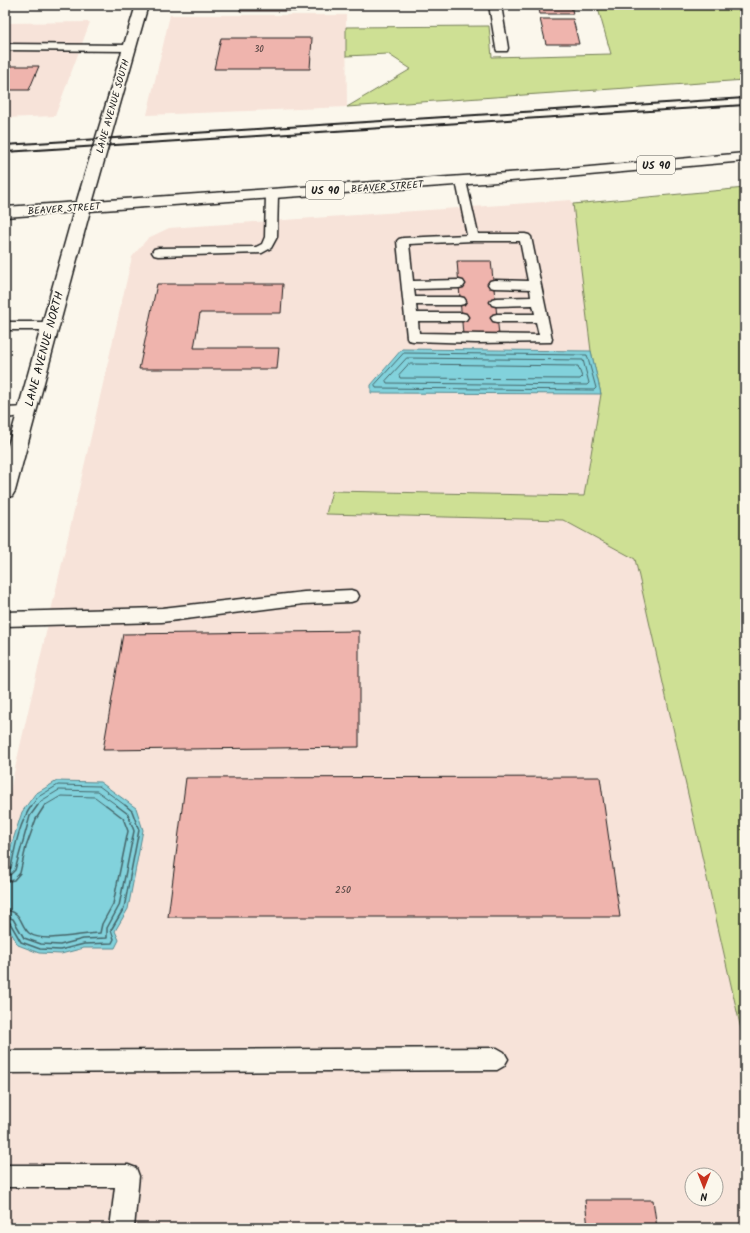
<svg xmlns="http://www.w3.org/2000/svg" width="750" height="1233" viewBox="0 0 750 1233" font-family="Kalam,sans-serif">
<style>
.built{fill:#f7e3d9;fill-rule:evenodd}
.green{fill:#cee094;stroke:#757e58}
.water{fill:#82d2dc;stroke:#59898f}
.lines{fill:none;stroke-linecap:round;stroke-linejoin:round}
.shore-far1{stroke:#456569;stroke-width:1}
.shore{stroke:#456569;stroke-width:1.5}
.building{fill:#efb4ad;stroke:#1c1c1c}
.service-casing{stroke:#1c1c1c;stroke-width:3}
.minor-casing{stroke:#1c1c1c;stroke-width:3}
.secondary-casing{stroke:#1c1c1c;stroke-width:3}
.primary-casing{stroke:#1c1c1c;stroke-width:3}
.service{fill:#fbf7ec;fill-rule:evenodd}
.minor{fill:#fbf7ec;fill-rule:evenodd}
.secondary{fill:#fbf7ec;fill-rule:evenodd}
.primary{fill:#fbf7ec;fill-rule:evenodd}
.rail{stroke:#1c1c1c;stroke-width:2}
.labels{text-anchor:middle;stroke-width:3.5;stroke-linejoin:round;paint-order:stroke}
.far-number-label{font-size:9px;fill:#514240}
.far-street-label{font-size:10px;fill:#1c1c1c;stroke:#fbf7ec}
.number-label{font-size:10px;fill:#514240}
.shield{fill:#fbf7ec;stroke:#5f5e5a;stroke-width:1}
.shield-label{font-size:11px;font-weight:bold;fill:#1c1c1c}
.street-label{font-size:12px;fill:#1c1c1c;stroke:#fbf7ec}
</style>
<rect width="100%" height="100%" fill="#fbf7ec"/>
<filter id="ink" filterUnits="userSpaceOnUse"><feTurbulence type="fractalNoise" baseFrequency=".025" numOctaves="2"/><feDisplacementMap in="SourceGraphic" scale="8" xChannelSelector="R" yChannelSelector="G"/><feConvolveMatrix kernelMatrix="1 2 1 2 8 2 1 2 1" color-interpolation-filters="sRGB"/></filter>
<g filter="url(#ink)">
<path class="built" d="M170,15H346L347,107L147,115Z
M90,22L55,116L5,118V23Z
M571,200L573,204L591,351L402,349L371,385V393L601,394L584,496L332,491L326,514L563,520L635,559L745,1047V1228H5V812L132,257L148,238L169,228ZM692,1175H716V1199H692Z"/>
<path class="green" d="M597,5H745V80L347,107L411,69L388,54L346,56V27L489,26L492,57L611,54Z
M745,188V1047L635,559L563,520L326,514L332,491L584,496L601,394L591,351L573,204Z"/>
<path class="water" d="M402,349L591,351L601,394L371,393V385Z
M57,781L100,782L136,808L143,830L128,909L115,931L119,940L115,948H84L61,954L39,953L18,945L5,922V875L12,843L22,812L35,794Z"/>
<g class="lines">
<path class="shore-far1" d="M404,353L587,355L596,388L594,390L376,388L375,385Z
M407,358L583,360L589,383L587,385L387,383L386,381Z
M409,364L578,366L582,377L580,379L400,378L399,375Z
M31,806L38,797L58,785L99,786L126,806
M37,806L41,801L59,790L97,791L118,806
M44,806L61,796L95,797L107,806"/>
<path class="shore" d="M5,871L11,868C15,847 19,823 32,805
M5,876L11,874L15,870L30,816L38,805
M5,882L14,880L20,873L26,847L36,819L45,805
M5,910C23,912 19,924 29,933C42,944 83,933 100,933L102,924L113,904L128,831L123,818L106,805
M5,916L13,919L24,938L41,944L60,945L83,939L107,938V928L119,906L134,831L128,814L116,805
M5,921L10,923L21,942L40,949L60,950L84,944L112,943L114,939L111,930L124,908L139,830L132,811L125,805"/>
</g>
<path class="building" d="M241,5H310L309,11H240Z
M538,5H571L573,14H540Z
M540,19H573L579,44H546Z
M221,38H312L310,69H214Z
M5,66H39L29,90H5Z
M457,261H491L499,335H463Z
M157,284H283L281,313H200L194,348H279L277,369H139Z
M359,631V747L103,750L123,634Z
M600,777L620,917H168L186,778Z
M585,1200H653L657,1228H588Z"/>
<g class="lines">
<defs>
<path id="service" d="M5,44L129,45L134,48L129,51L5,50Z
M461,178L466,181L478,234H525L529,235L531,237L552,339L551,342L476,343L413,341L408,340L407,337L397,241L399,239L403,238L467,235L456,181ZM473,241H520L528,281L494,280L490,281L488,284L490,287L494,288L530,289L531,297L496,298L492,299L490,302L492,305L496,306L533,305L535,314H497L493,315L491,318L493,321L497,322H536L539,335L419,333L418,321H462L466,320L468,317L466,314L462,313H417L416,305H460L464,304L466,301L464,298L460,297H415L414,289L459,288L463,287L465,284L463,281L459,280L413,281L409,244Z
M272,191L278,194L277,237L271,248L262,253L158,256L154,255L152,252L154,249L158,248L256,247L262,244L265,237L266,194Z
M5,322H51L55,323L57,326L55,329L51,330H5Z
M27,407L32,409L34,412L32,415L5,418V408Z
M351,590L357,592L359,596L357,600L351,602L304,604L162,622L5,626V612L162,608L304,592Z
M497,1048L504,1052L508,1059L504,1066L497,1070L5,1073V1051Z
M5,1165H128L136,1168L139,1176L134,1228H110L115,1187H5Z"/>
<path id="minor" d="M489,5H501L508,48L507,51H497L496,48Z"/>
<path id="secondary" d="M136,5H148L91,207L15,491L12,496L5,498V456L75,207Z"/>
<path id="primary" d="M745,153V161L567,177L5,217V207L567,169Z"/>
</defs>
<use href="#service" class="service-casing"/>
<use href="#minor" class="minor-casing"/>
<use href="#secondary" class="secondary-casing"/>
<use href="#primary" class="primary-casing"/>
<use href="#service" class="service"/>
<use href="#minor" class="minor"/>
<use href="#secondary" class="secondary"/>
<use href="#primary" class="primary"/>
<path class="rail" d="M5,145L745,98
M5,152L745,105"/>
</g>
</g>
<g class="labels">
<g class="far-number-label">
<text x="259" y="52">30</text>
</g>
<g class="far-street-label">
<text transform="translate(112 106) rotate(-74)" y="4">LANE AVENUE SOUTH</text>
<text transform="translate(387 186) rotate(-4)" y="4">BEAVER STREET</text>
<text transform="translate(64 208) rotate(-4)" y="4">BEAVER STREET</text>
</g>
<g class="number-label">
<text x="343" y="893">250</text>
</g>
<g class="shield">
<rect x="637" y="156" width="38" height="18" rx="3"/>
<rect x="306" y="181" width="38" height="18" rx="3"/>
</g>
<g class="shield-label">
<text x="656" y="169">US 90</text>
<text x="325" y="194">US 90</text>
</g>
<g class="street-label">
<text transform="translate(44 349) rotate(-75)" y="4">LANE AVENUE NORTH</text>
</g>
</g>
<rect width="750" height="1233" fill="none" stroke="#fbf7ec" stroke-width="20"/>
<rect x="10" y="10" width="730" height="1213" fill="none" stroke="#1c1c1c" stroke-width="1.5" filter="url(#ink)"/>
<g transform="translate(704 1187) rotate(180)"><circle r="19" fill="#fbf7ec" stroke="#a29f99"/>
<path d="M0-3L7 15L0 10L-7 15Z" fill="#c8321e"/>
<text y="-6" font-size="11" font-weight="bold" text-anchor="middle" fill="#1c1c1c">N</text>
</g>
</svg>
